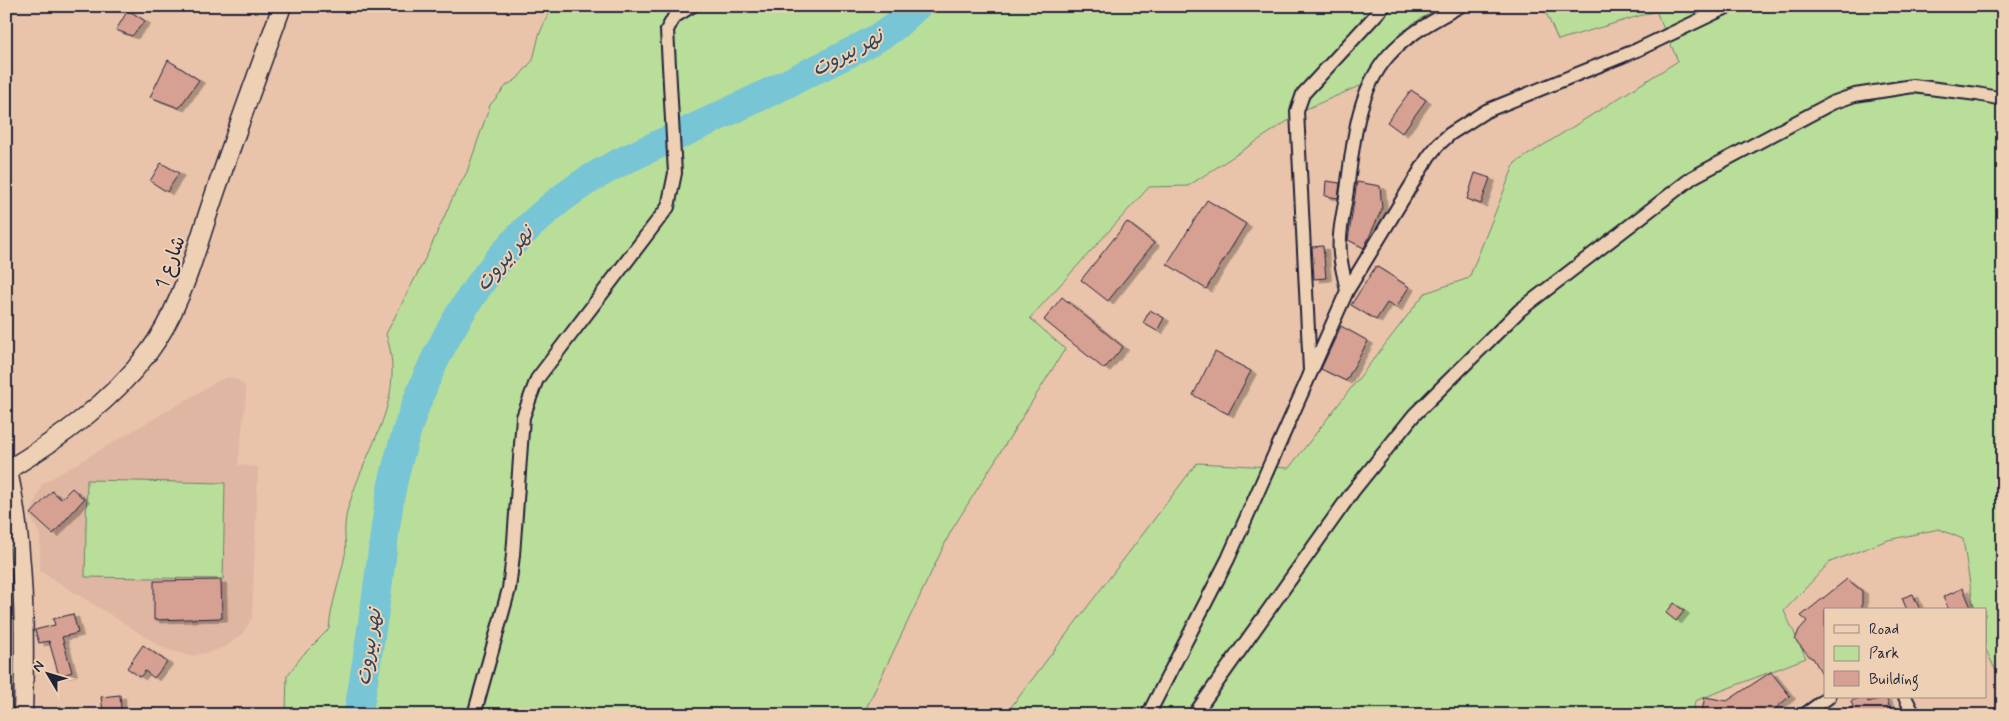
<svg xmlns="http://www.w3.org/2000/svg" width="2009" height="721" viewBox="0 0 2009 721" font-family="Mynerve,'Playpen Sans Arabic',sans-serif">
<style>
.built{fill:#dfb6a2}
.green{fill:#b9de99;stroke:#6e806a}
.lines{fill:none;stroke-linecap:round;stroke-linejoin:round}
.river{stroke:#78c5d6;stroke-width:29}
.building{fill:#d6a092;stroke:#22223b;filter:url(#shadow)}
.street-casing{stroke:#22223b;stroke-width:16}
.secondary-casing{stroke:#22223b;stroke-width:21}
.street{stroke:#eed1b4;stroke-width:12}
.secondary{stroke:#eed1b4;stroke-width:18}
.labels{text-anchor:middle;stroke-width:4;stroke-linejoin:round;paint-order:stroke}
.street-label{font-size:19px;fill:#22223b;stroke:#eed1b4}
.water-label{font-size:20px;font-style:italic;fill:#33435a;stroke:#eed1b4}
</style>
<defs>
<filter id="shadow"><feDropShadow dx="5.5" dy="3" stdDeviation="0" flood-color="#0004"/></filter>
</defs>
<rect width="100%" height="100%" fill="#e9c4ab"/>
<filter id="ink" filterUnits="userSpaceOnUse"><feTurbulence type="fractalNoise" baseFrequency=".02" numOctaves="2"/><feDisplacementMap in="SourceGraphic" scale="10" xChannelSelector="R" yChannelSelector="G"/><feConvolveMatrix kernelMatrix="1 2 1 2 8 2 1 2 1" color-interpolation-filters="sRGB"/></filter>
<g filter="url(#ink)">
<path class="built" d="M229,377L238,380L245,386L246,396L238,465L258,467L252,618L242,634L227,646L207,653L190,656L165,649L40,571V535L30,515L42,484L220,380Z"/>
<path class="green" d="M552,6H1442L1412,24L1378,78L1306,109L1188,186L1149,187L1030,318L1065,349L951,531L863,715H284L286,710L287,676L302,656L329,629C331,604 340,580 345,555C347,546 344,537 345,528C345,519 347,510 350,502C368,443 407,399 386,334L427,255L453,197L467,172L490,105L507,85L517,79L533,60L539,35Z
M1543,6H2003V686L1985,648V610H1974L1963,539L1939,529L1888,540L1830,562L1784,611L1806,658L1695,701L1693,715H1005L1197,463L1289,468L1425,293L1469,278L1515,163L1678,61L1656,11L1558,40Z
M87,480L225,483L223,579L85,577Z"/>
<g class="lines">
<path class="river" d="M358,715C366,666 374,618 380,569C384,540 387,510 393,482C423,349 500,218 627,159C685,132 743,106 800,77C829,63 860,49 887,32C898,25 907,15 917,6"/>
</g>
<path class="building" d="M128,10L145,21L132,36L116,30Z
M168,60L199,80L179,108L150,97Z
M1411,90L1426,100L1402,133L1387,122Z
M161,163L179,173L167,192L150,181Z
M1475,173L1490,178L1481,204L1467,199Z
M1326,181L1340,183L1338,198L1325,196Z
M1357,182L1380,186L1382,209L1364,248L1348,240Z
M1207,200L1246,224L1206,289L1167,264Z
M1127,222L1154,243L1108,301L1081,280Z
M1323,246L1326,278L1314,279L1312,247Z
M1376,266L1409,287L1396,308L1387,303L1376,320L1351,305Z
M1062,297L1123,347L1104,369L1044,320Z
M1150,310L1164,318L1157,331L1143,323Z
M1341,326L1368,341L1346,381L1321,369Z
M1215,352L1251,371L1228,414L1193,395Z
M72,488L84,499L53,534L31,514L52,491L61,499Z
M1847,579L1862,591V610H1825V679L1813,658H1811L1795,640L1799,630L1807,621L1801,616Z
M221,580L222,618L154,620V581Z
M1963,588L1972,610H1949L1943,597Z
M1913,594L1920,610H1907L1902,598Z
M1674,603L1684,611L1676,621L1666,613Z
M73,614L78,633L62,637L72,672L59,676L49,641L39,643L35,630L55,625L53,619Z
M143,645L167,662L154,678L145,671L140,677L127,668Z
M1771,672L1790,696L1768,715H1701L1705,697L1727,701Z
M120,695L121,709L103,711L101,697Z
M1862,697H1867L1868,702L1886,697L1892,715H1837V713L1853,707L1851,701Z"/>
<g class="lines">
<defs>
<path id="street" d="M1347,291C1345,279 1341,266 1340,254C1338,235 1343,215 1346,197C1353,149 1355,94 1388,56C1407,34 1435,20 1460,6
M1310,370L1297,111L1303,94L1384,6
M1905,697L1914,715
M474,715L509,589L513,555L523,417L537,379L668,207L675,173L667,30L674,17L692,6
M1148,715L1228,559L1347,291L1429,156L1438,145L1450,134L1486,111L1637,50L1729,6
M1194,715L1353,491L1414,415L1520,310L1693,177L1832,103L1855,95L1913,86L1977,94L2003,99
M1804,715L1829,697"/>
<path id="secondary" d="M8,470C25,550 25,634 23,715
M6,471C59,439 111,402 148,353C182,308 195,251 213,199C235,135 259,70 282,6"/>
</defs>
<use href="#street" class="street-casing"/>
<use href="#secondary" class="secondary-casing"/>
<use href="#street" class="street"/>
<use href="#secondary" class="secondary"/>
</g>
</g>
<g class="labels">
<g class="street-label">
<text transform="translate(169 262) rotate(-70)" y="7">شارع 1</text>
</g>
<g class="water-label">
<text transform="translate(847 52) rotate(-28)" y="7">نهر بيروت</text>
<text transform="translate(504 258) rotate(-50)" y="7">نهر بيروت</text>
<text transform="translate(368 647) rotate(-81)" y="7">نهر بيروت</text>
</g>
</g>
<rect width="2009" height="721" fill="none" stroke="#eed1b4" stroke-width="25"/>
<rect x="12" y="12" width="1984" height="696" fill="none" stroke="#22223b" stroke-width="2" filter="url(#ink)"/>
<rect x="1824" y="608" width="162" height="90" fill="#eed1b4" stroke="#9c8b84"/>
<rect x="1834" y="625" width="25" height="8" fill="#eed1b4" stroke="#9c8b84"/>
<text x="1869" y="634" font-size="15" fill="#22223b">Road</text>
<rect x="1834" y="646" width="25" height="15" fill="#b9de99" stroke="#9c8b84"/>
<text x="1869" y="658" font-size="15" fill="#22223b">Park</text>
<rect x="1834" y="671" width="25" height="15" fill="#d6a092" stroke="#9c8b84"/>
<text x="1869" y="684" font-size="15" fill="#22223b">Building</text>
<g transform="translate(48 674) rotate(308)" stroke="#eed1b4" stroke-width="4" paint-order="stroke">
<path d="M0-4L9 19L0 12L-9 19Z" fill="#22223b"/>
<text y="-8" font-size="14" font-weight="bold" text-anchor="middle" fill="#22223b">N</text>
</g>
</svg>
